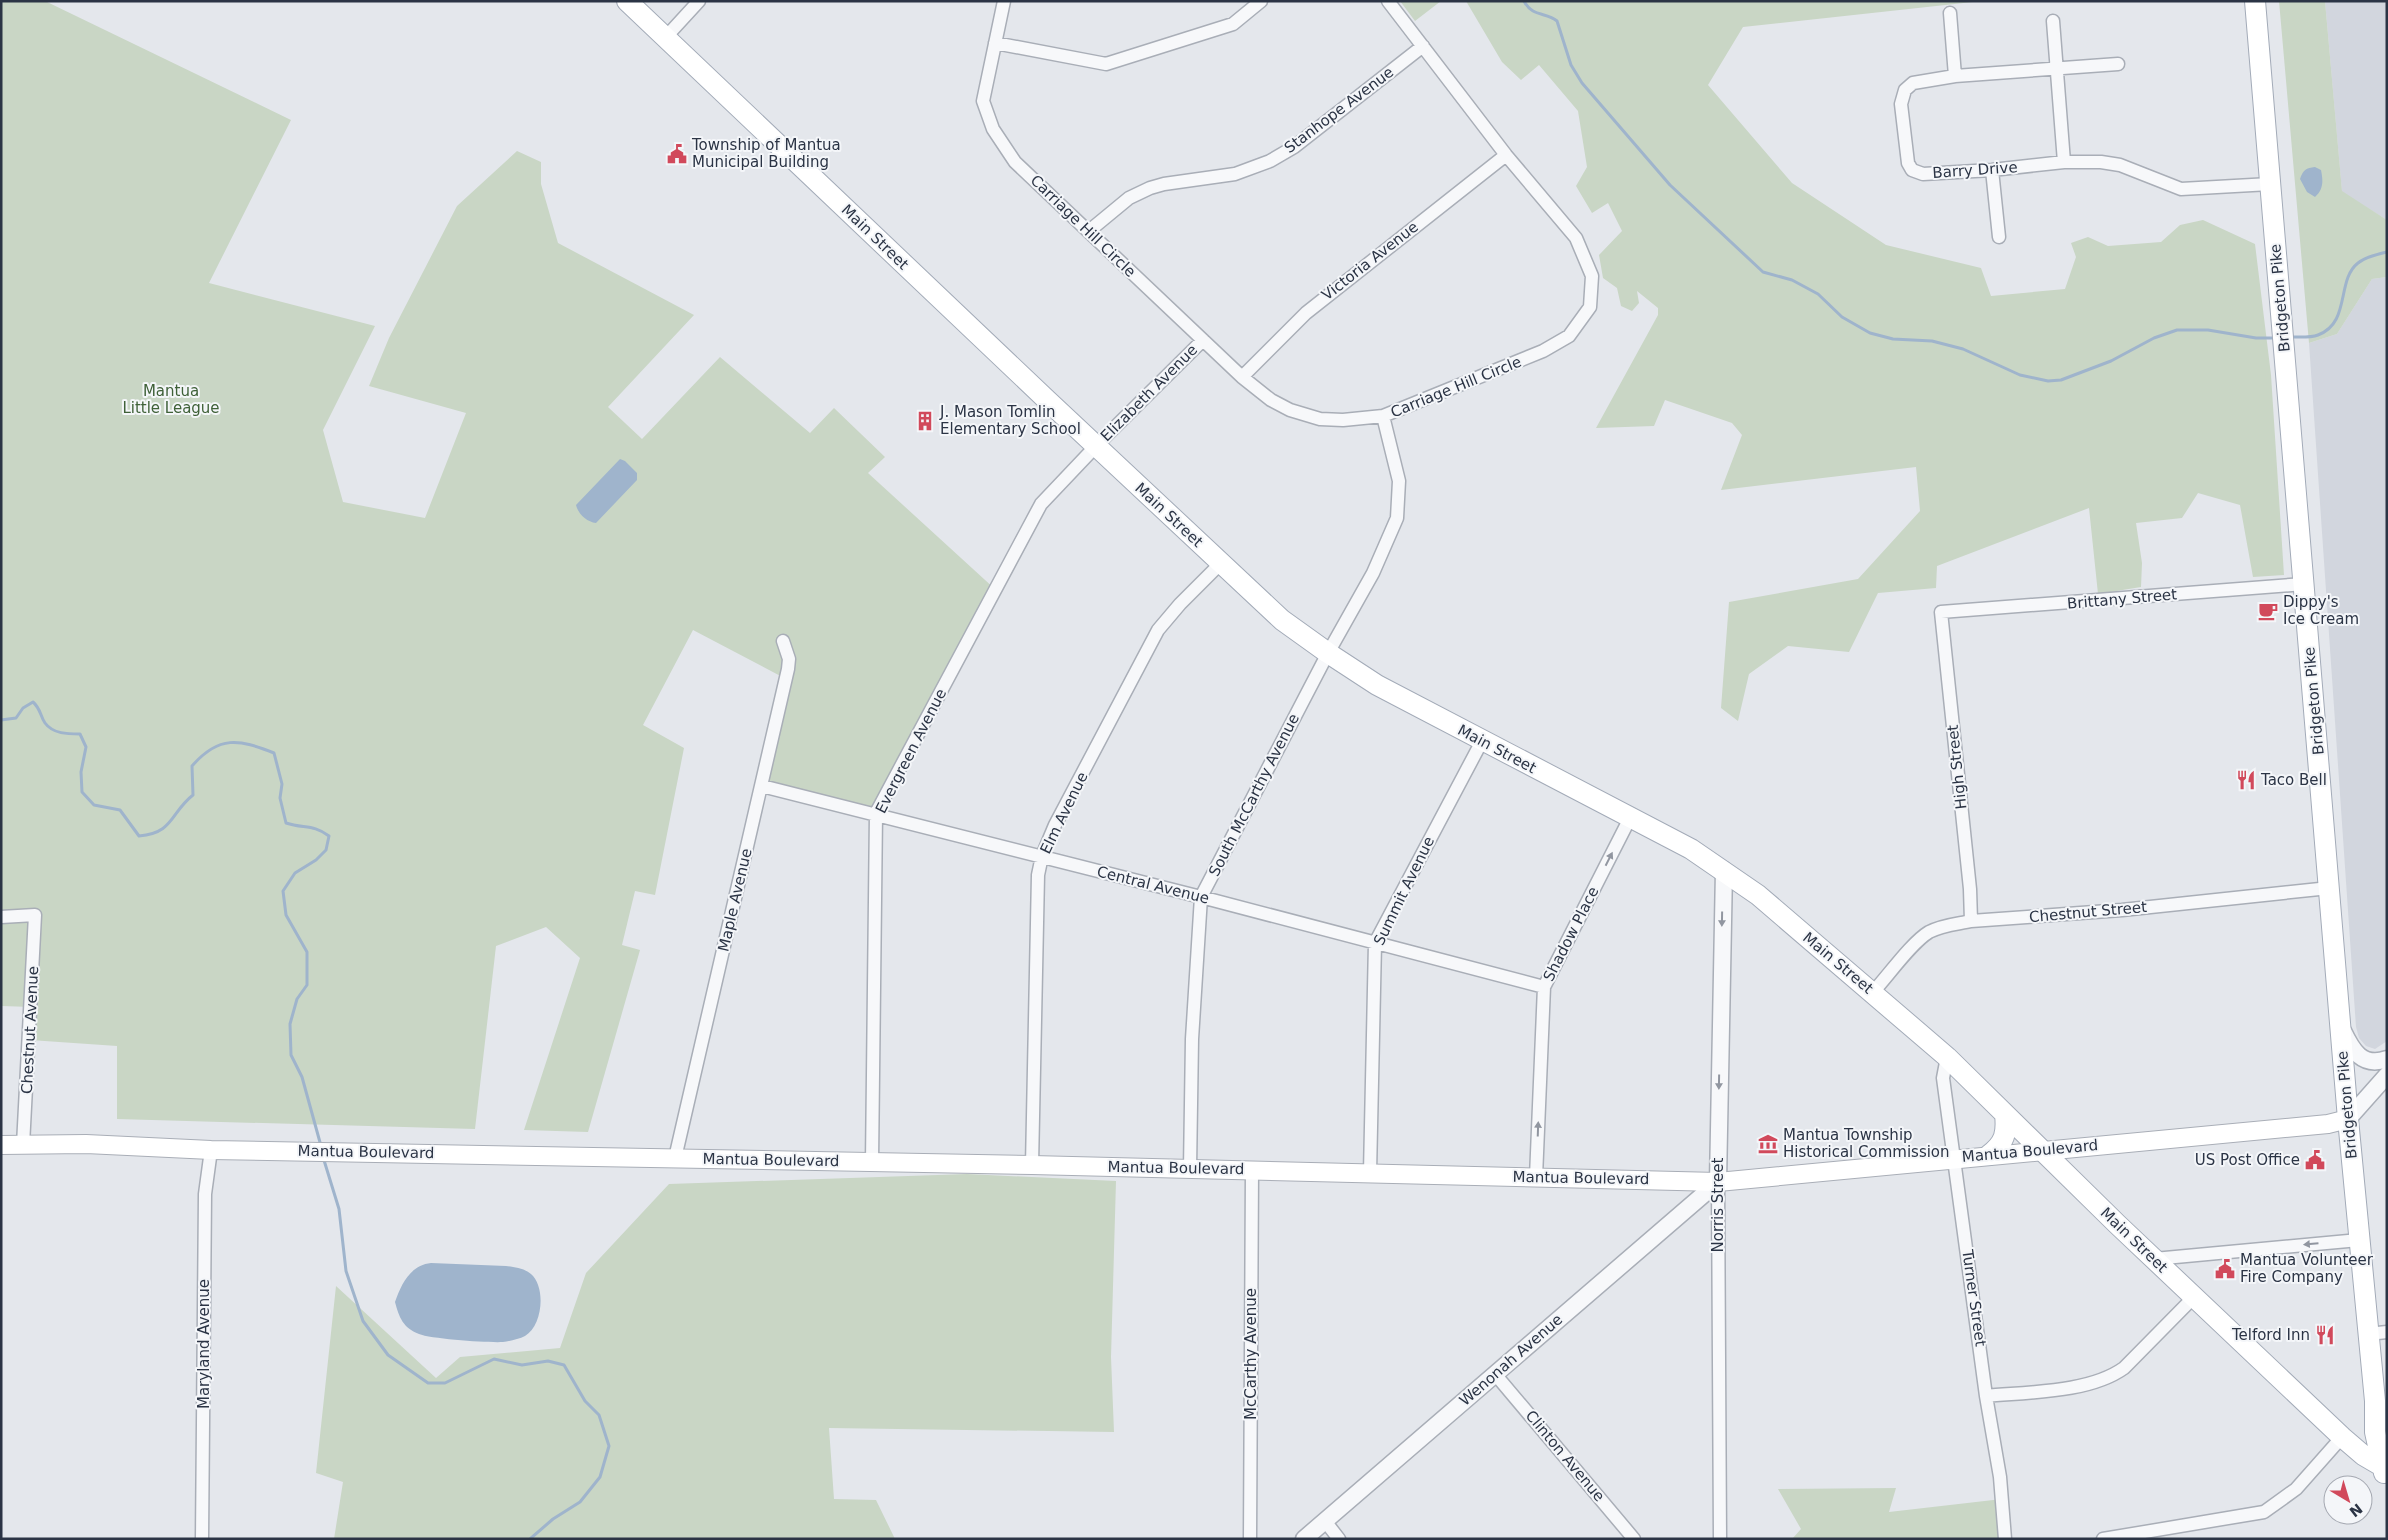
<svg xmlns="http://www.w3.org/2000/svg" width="2388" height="1540" viewBox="0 0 2388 1540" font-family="'DejaVu Sans',sans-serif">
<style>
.built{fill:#d2d6de}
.green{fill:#c9d6c5}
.water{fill:#9fb4cc}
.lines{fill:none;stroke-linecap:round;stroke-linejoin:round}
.stream{stroke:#9fb4cc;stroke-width:3}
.minor-casing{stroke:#a9aeb7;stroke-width:15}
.tertiary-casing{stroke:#a9aeb7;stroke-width:19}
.secondary-casing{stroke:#a9aeb7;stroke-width:20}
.primary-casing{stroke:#a3abb8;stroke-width:22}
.minor{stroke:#f7f8fa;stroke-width:12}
.tertiary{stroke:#f7f8fa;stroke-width:16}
.secondary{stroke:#fff;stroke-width:18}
.primary{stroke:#fff;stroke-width:20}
.oneway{fill:#9196a0}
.labels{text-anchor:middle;stroke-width:4;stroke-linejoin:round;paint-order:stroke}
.street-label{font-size:15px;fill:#2b3445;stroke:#f4f6f9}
.poi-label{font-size:15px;fill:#2b3445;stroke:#f4f6f9;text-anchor:start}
.park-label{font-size:15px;fill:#3f6138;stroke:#f4f6f9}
</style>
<rect width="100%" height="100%" fill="#e4e7ec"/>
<path class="built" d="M2325,1H2387V220L2342,192Z
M2387,277V1041L2375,1049L2366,1046L2359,1038L2356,1027L2309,343L2337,334L2372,279Z"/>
<path class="green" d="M1,1H45L291,120L209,283L375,326L323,430L343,502L425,518L466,413L369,386L389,338L457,206L517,151L541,162V184L558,243L694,315L608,407L642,439L720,357L810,433L834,408L885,457L868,473L996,590L882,818L767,786L788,680L693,630L643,725L684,748L655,895L635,891L622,945L640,950L588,1132L524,1130L580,958L546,927L496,946L475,1129L117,1119V1046L30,1040L32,1007L1,1006Z
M1400,1H1441L1415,21Z
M1466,1H1982L1743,27L1708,85L1792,183L1886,245L1981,268L1991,296L2065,289L2076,257L2071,243L2088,237L2108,246L2161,242L2180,225L2203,220L2255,244L2271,375L2284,575L2253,577L2240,505L2198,493L2182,518L2136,523L2142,563L2141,587L2098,594L2089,508L1937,566L1936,588L1878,593L1849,652L1788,646L1749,674L1738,721L1721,708L1729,602L1858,579L1920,511L1916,467L1721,490L1742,435L1732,423L1665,400L1654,426L1596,428L1658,315V308L1637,291L1639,303L1632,311L1621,306L1617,288L1603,278L1599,255L1622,231L1608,203L1592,213L1576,186L1587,167L1578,111L1539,65L1521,80L1502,62Z
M2279,1H2325L2342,191L2387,220V277L2372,279L2337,334L2309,343Z
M967,1174L1116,1181L1111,1357L1114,1432L829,1428L834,1499L876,1500L895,1539H334L343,1482L316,1473L336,1286L436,1378L460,1357L560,1348L586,1273L669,1184Z
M1896,1488L1889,1512L2002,1499L2007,1539H1792L1801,1529L1778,1489Z"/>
<path class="water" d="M2315,167L2321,170C2323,180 2324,189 2315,197L2307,192L2300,179C2303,170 2306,168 2315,167Z
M620,459L625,461L637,473V480L596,523C587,522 578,514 576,505Z
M431,1263L506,1266C514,1267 524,1268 531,1274C546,1287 543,1325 525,1336C519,1339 510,1341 503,1342C490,1343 431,1339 419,1334C403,1328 399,1317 395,1302C401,1285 410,1265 431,1263Z"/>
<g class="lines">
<path class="stream" d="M1524,1C1532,17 1546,12 1557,21L1571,65L1582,83L1670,185L1763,272L1792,280L1818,294L1842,317L1870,333L1893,339L1932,341L1963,349L2020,375L2048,381L2061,380L2111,361L2154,338L2177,330H2208L2256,338H2277
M2291,337C2299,337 2310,338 2318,335C2351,323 2336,280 2358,263C2365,257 2378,254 2387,252
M1,720L16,718L23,708L33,702C41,709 40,716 45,723C53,734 68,734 80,734L86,747L81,772L82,792L94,805L120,810L139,836C174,833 170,813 193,795L192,766C219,735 239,739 274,753L282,784L280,798L286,823C304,829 313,824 329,836L326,850L316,860L295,873L283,891L286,915L307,952V985L297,999L290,1024L291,1055L302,1077L321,1146
M323,1157L339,1209L346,1271L363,1321L388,1355L428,1383H445L494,1359L522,1365L548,1361L564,1365L585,1401L599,1415L609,1446L600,1477L580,1502L553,1519L530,1539"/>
<defs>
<path id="minor" d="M1004,1L983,101L993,129L1015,162L1242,377L1271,400L1290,410L1320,419L1343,420L1383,416L1543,351L1569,336L1590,307L1592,276L1576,238L1506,155L1388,1
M1950,13L1955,76
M2053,21L2064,162
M665,38L699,1
M995,43L1106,64L1233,24L1261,1
M2118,64L1955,76L1913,83L1905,90L1901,104L1908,163L1912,170L1923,174L1992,170L2064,162H2101L2120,165L2181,189L2270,184
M1992,170L1999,237
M1089,231L1129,198L1150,188L1164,184L1235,174L1270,161L1294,147L1423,46
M1242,377L1306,313L1506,155
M762,786L1201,897L1544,987
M1,917L35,915L23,1145
M1971,921L1970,889L1941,612L2304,584
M1873,992C1888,976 1911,943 1929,932C1942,925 1957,924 1971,921L2122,910L2329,888
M1947,1057L1943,1078L1986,1396L2000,1477L2005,1539
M675,1158L788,669L789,659L783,641
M872,1162L876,813L1041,504L1096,446L1203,340
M1032,1165L1038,875L1042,856L1055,825L1158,630L1180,604L1221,563
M1190,1169L1192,1039L1201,897L1328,653L1373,573L1397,518L1399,481L1383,416
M1370,1173L1375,943L1482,741
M1536,1177L1544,987L1630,818
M1718,1182L1720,1539
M2154,1259L2359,1240
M2368,1334L2387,1332
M1495,1374L1634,1539
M1986,1396C2028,1392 2089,1393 2124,1368L2194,1297
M1325,1521L1339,1539
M202,1539L205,1194L211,1150
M1250,1539L1252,1170
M2103,1539L2264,1512L2296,1489L2342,1437"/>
<path id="tertiary" d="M2343,1031C2352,1050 2362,1068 2387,1059
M2348,1119L2387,1075
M1304,1539L1718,1182L1724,870"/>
<path id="secondary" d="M1,1145L86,1144L211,1150L1032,1165L1718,1182L2328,1124L2348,1119"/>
<path id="primary" d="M627,1L1047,400L1282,620L1328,653L1377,685L1691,849L1758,895L1947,1057L2117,1224L2342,1437L2363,1455L2387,1469
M2255,1L2348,1119L2375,1401V1432L2384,1473
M1989,1155C2005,1143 2007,1133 2005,1114"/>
</defs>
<use href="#minor" class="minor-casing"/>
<use href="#tertiary" class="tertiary-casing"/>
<use href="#secondary" class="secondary-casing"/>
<use href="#primary" class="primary-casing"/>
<use href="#minor" class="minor"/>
<use href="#tertiary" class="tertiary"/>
<use href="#secondary" class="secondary"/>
<use href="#primary" class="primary"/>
</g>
<defs><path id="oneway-solid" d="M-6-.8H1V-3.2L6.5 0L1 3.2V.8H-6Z" transform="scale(1.25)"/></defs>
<g class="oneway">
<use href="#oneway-solid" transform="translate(1609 859) rotate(-63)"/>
<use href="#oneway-solid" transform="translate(1722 919) rotate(91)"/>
<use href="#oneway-solid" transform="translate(1719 1082) rotate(91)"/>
<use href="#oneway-solid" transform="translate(1538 1129) rotate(-88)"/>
<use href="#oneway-solid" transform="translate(2311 1244) rotate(175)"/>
</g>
<defs>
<symbol id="civic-bare" viewBox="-9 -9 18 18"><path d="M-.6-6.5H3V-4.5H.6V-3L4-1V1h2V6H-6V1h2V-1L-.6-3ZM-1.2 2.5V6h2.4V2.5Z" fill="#d1495b" stroke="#f4f6f9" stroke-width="2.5" paint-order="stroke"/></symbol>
<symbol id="building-bare" viewBox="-9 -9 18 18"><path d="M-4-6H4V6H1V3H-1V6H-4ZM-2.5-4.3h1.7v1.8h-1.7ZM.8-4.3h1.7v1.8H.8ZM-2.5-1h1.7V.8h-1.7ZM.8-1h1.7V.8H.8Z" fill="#d1495b" stroke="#f4f6f9" stroke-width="2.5" paint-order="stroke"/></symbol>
<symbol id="cafe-bare" viewBox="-9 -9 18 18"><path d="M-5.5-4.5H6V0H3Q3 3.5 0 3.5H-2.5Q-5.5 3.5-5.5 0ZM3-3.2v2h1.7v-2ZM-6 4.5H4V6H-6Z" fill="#d1495b" stroke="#f4f6f9" stroke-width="2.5" paint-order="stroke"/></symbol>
<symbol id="restaurant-bare" viewBox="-9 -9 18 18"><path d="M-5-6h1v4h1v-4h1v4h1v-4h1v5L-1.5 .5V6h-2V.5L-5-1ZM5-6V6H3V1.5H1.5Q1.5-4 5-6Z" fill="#d1495b" stroke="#f4f6f9" stroke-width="2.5" paint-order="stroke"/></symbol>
<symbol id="museum-bare" viewBox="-9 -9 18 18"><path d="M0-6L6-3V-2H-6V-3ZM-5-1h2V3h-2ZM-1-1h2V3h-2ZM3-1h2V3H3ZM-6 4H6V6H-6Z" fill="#d1495b" stroke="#f4f6f9" stroke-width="2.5" paint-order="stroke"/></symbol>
</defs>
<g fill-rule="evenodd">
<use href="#civic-bare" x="663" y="140" width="28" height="28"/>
<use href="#building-bare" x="911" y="407" width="28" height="28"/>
<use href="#cafe-bare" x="2254" y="597" width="28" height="28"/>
<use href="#restaurant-bare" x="2232" y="766" width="28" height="28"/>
<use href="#museum-bare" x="1754" y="1130" width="28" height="28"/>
<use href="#civic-bare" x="2301" y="1146" width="28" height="28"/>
<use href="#civic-bare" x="2211" y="1255" width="28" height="28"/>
<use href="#restaurant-bare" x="2311" y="1321" width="28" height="28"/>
</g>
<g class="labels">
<g class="street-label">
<text transform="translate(1339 110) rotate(-37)" y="5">Stanhope Avenue</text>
<text transform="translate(1975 170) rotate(-4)" y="5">Barry Drive</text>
<text transform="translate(1083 226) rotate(44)" y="5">Carriage Hill Circle</text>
<text transform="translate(875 237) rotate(44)" y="5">Main Street</text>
<text transform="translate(1370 261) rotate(-38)" y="5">Victoria Avenue</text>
<text transform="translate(2280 298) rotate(-95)" y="5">Bridgeton Pike</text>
<text transform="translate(1456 387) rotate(-22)" y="5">Carriage Hill Circle</text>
<text transform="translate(1149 393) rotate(-45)" y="5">Elizabeth Avenue</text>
<text transform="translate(1169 515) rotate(43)" y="5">Main Street</text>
<text transform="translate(2122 599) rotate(-5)" y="5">Brittany Street</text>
<text transform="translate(2314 701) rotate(-95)" y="5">Bridgeton Pike</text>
<text transform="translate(1497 749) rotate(28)" y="5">Main Street</text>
<text transform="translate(911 751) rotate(-63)" y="5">Evergreen Avenue</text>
<text transform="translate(1957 767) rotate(-96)" y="5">High Street</text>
<text transform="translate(1254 795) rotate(-63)" y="5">South McCarthy Avenue</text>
<text transform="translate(1064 813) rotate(-64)" y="5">Elm Avenue</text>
<text transform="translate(1153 885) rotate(14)" y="5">Central Avenue</text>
<text transform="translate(1404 891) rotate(-64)" y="5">Summit Avenue</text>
<text transform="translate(735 900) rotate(-77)" y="5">Maple Avenue</text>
<text transform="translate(2088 912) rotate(-5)" y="5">Chestnut Street</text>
<text transform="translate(1571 934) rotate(-63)" y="5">Shadow Place</text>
<text transform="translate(1838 963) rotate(40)" y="5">Main Street</text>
<text transform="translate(30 1030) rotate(-87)" y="5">Chestnut Avenue</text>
<text transform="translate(2347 1105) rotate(-95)" y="5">Bridgeton Pike</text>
<text transform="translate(2030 1151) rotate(-5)" y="5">Mantua Boulevard</text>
<text transform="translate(366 1152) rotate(1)" y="5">Mantua Boulevard</text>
<text transform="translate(771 1160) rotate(1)" y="5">Mantua Boulevard</text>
<text transform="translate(1176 1168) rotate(1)" y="5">Mantua Boulevard</text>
<text transform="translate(1581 1178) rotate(1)" y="5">Mantua Boulevard</text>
<text transform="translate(1718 1205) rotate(-90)" y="5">Norris Street</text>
<text transform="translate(2134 1240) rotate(44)" y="5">Main Street</text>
<text transform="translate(1974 1298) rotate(82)" y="5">Turner Street</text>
<text transform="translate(204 1344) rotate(-90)" y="5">Maryland Avenue</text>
<text transform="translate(1251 1354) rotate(-90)" y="5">McCarthy Avenue</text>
<text transform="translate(1511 1360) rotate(-41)" y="5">Wenonah Avenue</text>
<text transform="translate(1565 1456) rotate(50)" y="5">Clinton Avenue</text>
</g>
<g class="poi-label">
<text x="692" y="150">Township of Mantua<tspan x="692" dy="17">Municipal Building</tspan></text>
<text x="940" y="417">J. Mason Tomlin<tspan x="940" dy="17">Elementary School</tspan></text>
<text x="2283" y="607">Dippy's<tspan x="2283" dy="17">Ice Cream</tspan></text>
<text x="2261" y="785">Taco Bell</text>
<text x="1783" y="1140">Mantua Township<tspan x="1783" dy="17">Historical Commission</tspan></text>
<text x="2300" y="1165" text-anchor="end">US Post Office</text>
<text x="2240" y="1265">Mantua Volunteer<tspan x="2240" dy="17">Fire Company</tspan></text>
<text x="2310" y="1340" text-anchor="end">Telford Inn</text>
</g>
<g class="park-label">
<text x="171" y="396">Mantua<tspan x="171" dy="17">Little League</tspan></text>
</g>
</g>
<rect width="2388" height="1540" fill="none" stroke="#2b3445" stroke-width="5"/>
<g transform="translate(2348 1500) rotate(142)"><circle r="24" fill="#f4f6f9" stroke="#a4a8b1"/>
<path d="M0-4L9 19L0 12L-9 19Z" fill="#d1495b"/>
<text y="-8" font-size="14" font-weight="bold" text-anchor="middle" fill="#2b3445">N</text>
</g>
</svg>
